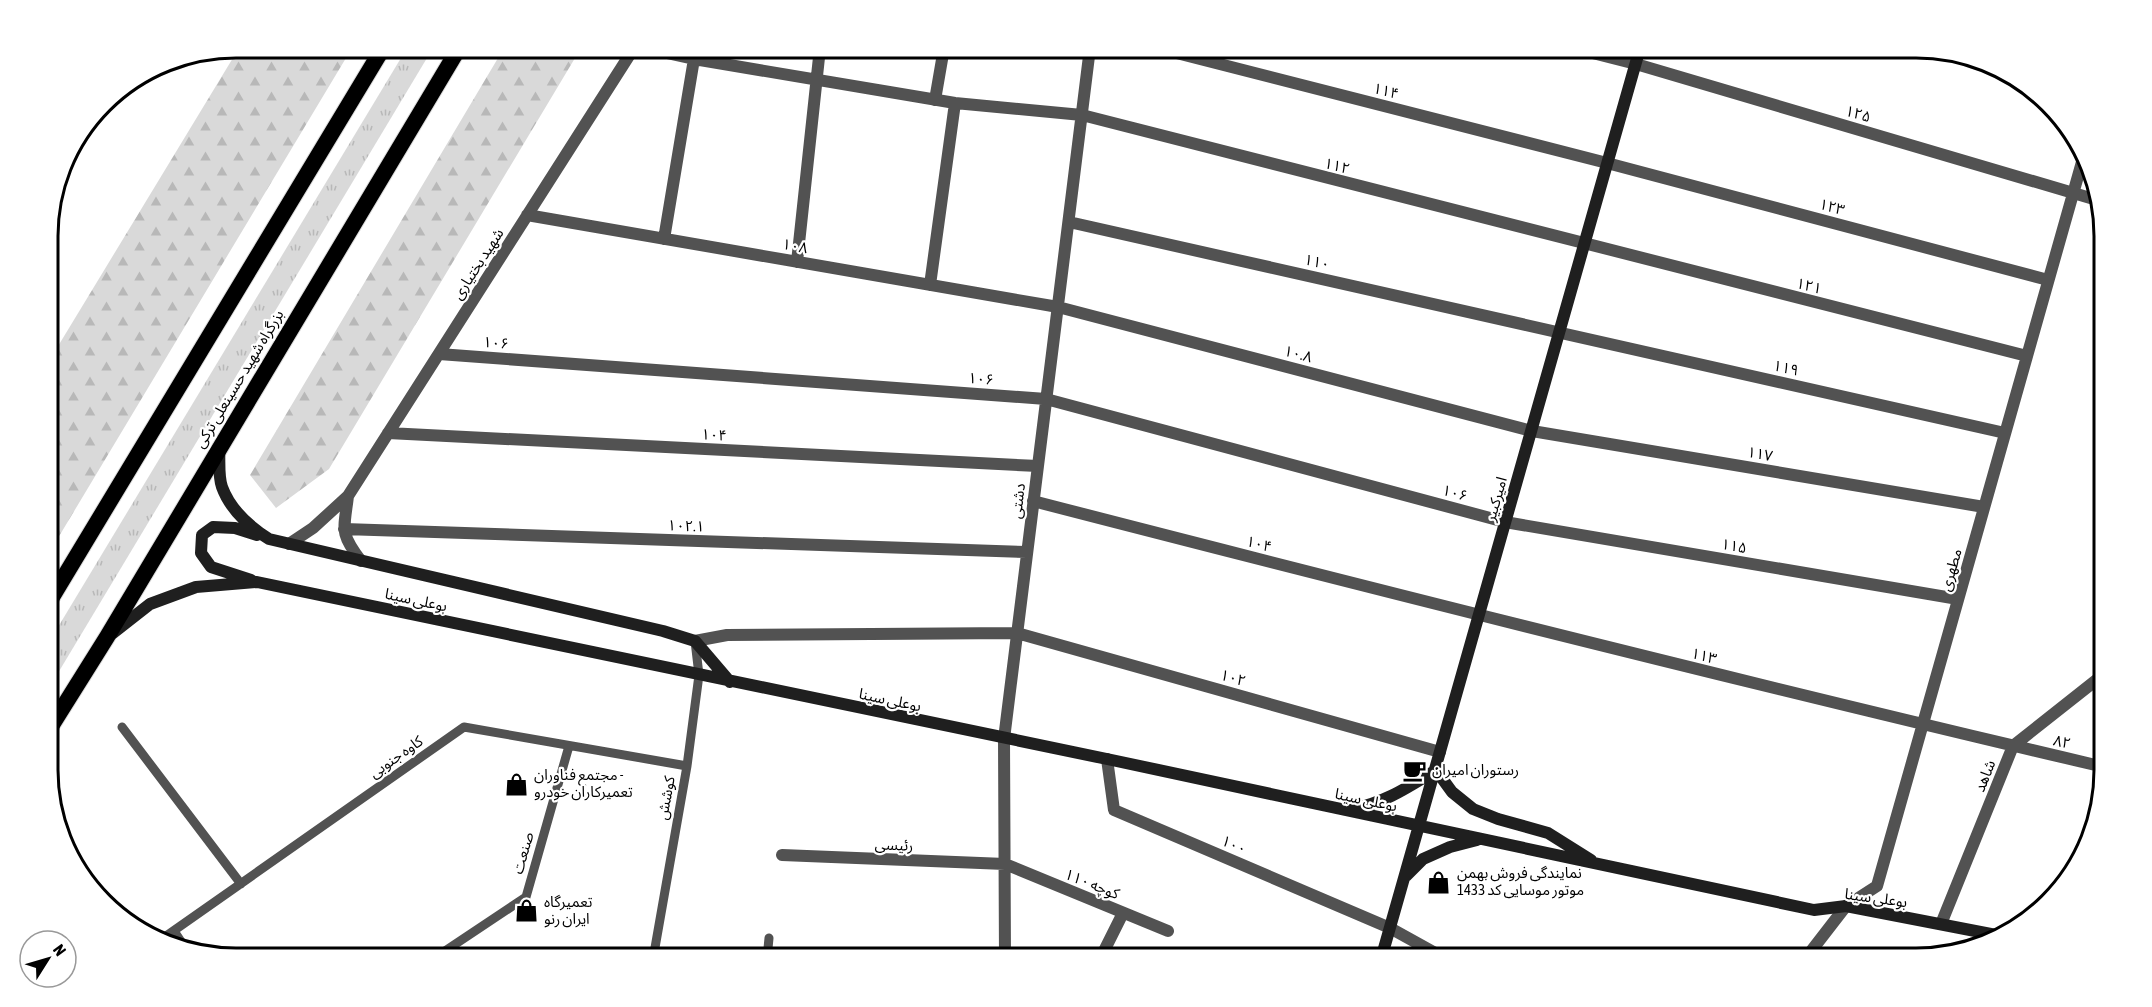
<svg xmlns="http://www.w3.org/2000/svg" width="2152" height="1007" viewBox="0 0 2152 1007" font-family="'Asap Condensed','Noto Sans Arabic',sans-serif">
<style>
.grass{fill:url(#grass-tufts)}
.forest{fill:url(#forest-firs)}
.lines{fill:none;stroke-linecap:round;stroke-linejoin:round}
.trunk-casing{stroke:#dbdbdb;stroke-width:18}
.service{stroke:#525252;stroke-width:9}
.minor{stroke:#525252;stroke-width:12}
.secondary{stroke:#1f1f1f;stroke-width:12}
.trunk{stroke:#000;stroke-width:16}
.labels{text-anchor:middle;stroke-width:4.5;stroke-linejoin:round;paint-order:stroke}
.street-label{font-size:15px;fill:#000;stroke:#fff}
.poi-label{font-size:15px;fill:#000;stroke:#fff;text-anchor:start}
.rim{fill:none;stroke:#000;stroke-width:3}
</style>
<defs>
<pattern id="grass-tufts" width="24" height="20" patternUnits="userSpaceOnUse" patternTransform="scale(1.5)"><rect width="24" height="20" fill="#d9d9d9"/><path d="M3 7l-1-3M5 7V3M7 7l1-3M15 17l-1-3M17 17v-4M19 17l1-3" fill="none" stroke="#b8b8b8"/></pattern>
<pattern id="forest-firs" width="22" height="20" patternUnits="userSpaceOnUse" patternTransform="scale(1.5)"><rect width="22" height="20" fill="#d9d9d9"/><path d="M5 1l3.5 6h-7zM16 11l3.5 6h-7z" fill="#b8b8b8"/></pattern>
</defs>
<rect width="100%" height="100%" fill="#fff"/>
<path class="grass" d="M407,48H433L49,688V642Z"/>
<path class="forest" d="M239,48H352L49,553V361Z
M504,48H581L329,469L276,508L250,475Z"/>
<g class="lines">
<defs>
<path id="trunk" d="M49,602L383,48
M50,728L107,637L459,48"/>
</defs>
<use href="#trunk" class="trunk-casing"/>
<path class="service" d="M122,727L241,884
M174,931L186,949
M159,941L464,727L687,766
M433,959L526,897L569,746
M653,959L687,766L699,675L695,641
M767,959L769,938"/>
<path class="minor" d="M644,48L694,59L955,103L1082,115L2027,356
M1157,48L1607,163L2048,280
M1573,48L1636,64L2097,200
M935,100L944,48
M527,215L1058,307L1532,431L1984,507
M1069,222L2005,433
M664,239L694,59
M797,262L820,48
M930,285L955,103
M439,354L1046,399L1505,522L1958,599
M388,433L1038,466
M348,496C344,530 339,532 361,561
M1033,501C1389,593 1746,683 2104,767
M344,529L1027,552
M289,544L313,528L348,496L634,48
M695,641L727,635L1017,633L1440,752
M1107,759L1114,810L1390,928L1446,959
M782,855L1005,864L1168,931
M1941,924L2013,746L2104,674
M1005,959L1004,739L1090,48
M1100,959L1123,913
M1805,959L1846,906L1877,886L2082,162"/>
<path class="secondary" d="M219,449C220,461 218,476 222,487C230,509 250,527 269,539L663,631L695,641L730,682
M251,580L211,567L201,553L202,535L213,527L235,528L257,535
M113,633L150,604L196,587L257,582L1107,759L1814,910L1846,906L1996,935
M1350,810C1386,802 1405,789 1436,770L1452,792L1473,809L1498,819L1548,833L1591,860
M1406,876L1423,859L1450,847L1477,840
M1381,959L1640,48"/>
<use href="#trunk" class="trunk"/>
</g>
<defs>
<symbol id="cafe-bare" viewBox="-9 -9 18 18"><path d="M-5.5-4.5H6V0H3Q3 3.5 0 3.5H-2.5Q-5.5 3.5-5.5 0ZM3-3.2v2h1.7v-2ZM-6 4.5H4V6H-6Z" fill="#000" stroke="#fff" stroke-width="2.5" paint-order="stroke"/></symbol>
<symbol id="shop-bare" viewBox="-9 -9 18 18"><path d="M-5-2.5h2.3a2.7 3.5 0 0 1 5.4 0H5L5.5 6h-11ZM-1.5-2.5h3a1.5 2.3 0 0 0-3 0Z" fill="#000" stroke="#fff" stroke-width="2.5" paint-order="stroke"/></symbol>
</defs>
<g fill-rule="evenodd">
<use href="#cafe-bare" x="1398" y="754" width="33" height="33"/>
<use href="#shop-bare" x="500" y="768" width="33" height="33"/>
<use href="#shop-bare" x="1422" y="866" width="33" height="33"/>
<use href="#shop-bare" x="510" y="894" width="33" height="33"/>
</g>
<g class="labels">
<g class="street-label">
<text transform="translate(1386 91) rotate(14)" y="5">۱۱۴</text>
<text transform="translate(1858 114) rotate(16)" y="5">۱۲۵</text>
<text transform="translate(1337 166) rotate(14)" y="5">۱۱۲</text>
<text transform="translate(1832 207) rotate(15)" y="5">۱۲۳</text>
<text transform="translate(795 246) rotate(10)" y="5">۱۰۸</text>
<text transform="translate(1317 262) rotate(13)" y="5">۱۱۰</text>
<text transform="translate(478 264) rotate(-57)" y="5">شهید بختیاری</text>
<text transform="translate(1809 286) rotate(14)" y="5">۱۲۱</text>
<text transform="translate(496 343) rotate(4)" y="5">۱۰۶</text>
<text transform="translate(1298 354) rotate(15)" y="5">۱۰.۸</text>
<text transform="translate(1786 368) rotate(13)" y="5">۱۱۹</text>
<text transform="translate(239 379) rotate(-59)" y="5">بزرگراه شهید حسینعلی ترکی</text>
<text transform="translate(981 379) rotate(4)" y="5">۱۰۶</text>
<text transform="translate(714 435) rotate(3)" y="5">۱۰۴</text>
<text transform="translate(1760 454) rotate(10)" y="5">۱۱۷</text>
<text transform="translate(1455 493) rotate(15)" y="5">۱۰۶</text>
<text transform="translate(1496 499) rotate(-74)" y="5">امیرکبیر</text>
<text transform="translate(1018 501) rotate(-83)" y="5">دشتی</text>
<text transform="translate(686 526) rotate(2)" y="5">۱۰۲.۱</text>
<text transform="translate(1259 544) rotate(14)" y="5">۱۰۴</text>
<text transform="translate(1734 546) rotate(10)" y="5">۱۱۵</text>
<text transform="translate(1951 570) rotate(-74)" y="5">مطهری</text>
<text transform="translate(416 600) rotate(12)" y="5">بوعلی سینا</text>
<text transform="translate(1704 656) rotate(14)" y="5">۱۱۳</text>
<text transform="translate(1233 678) rotate(16)" y="5">۱۰۲</text>
<text transform="translate(890 700) rotate(12)" y="5">بوعلی سینا</text>
<text transform="translate(2062 742) rotate(13)" y="5">۸۲</text>
<text transform="translate(396 757) rotate(-35)" y="5">کاوه جنوبی</text>
<text transform="translate(1985 776) rotate(-68)" y="5">شاهد</text>
<text transform="translate(666 798) rotate(-80)" y="5">کوشش</text>
<text transform="translate(1366 800) rotate(12)" y="5">بوعلی سینا</text>
<text transform="translate(894 845) rotate(2)" y="5">رئیسی</text>
<text transform="translate(1234 845) rotate(23)" y="5">۱۰۰</text>
<text transform="translate(523 853) rotate(-74)" y="5">صنعت</text>
<text transform="translate(1092 884) rotate(22)" y="5">کوچه ۱۱۰</text>
<text transform="translate(1876 898) rotate(8)" y="5">بوعلی سینا</text>
</g>
<g class="poi-label">
<text x="1432" y="775">رستوران امیران</text>
<text x="534" y="780">مجتمع فناوران -<tspan x="534" dy="17">تعمیرکاران خودرو</tspan></text>
<text x="1457" y="878">نمایندگی فروش بهمن<tspan x="1457" dy="17">موتور موسایی کد 1433</tspan></text>
<text x="544" y="907">تعمیرگاه<tspan x="544" dy="17">ایران رنو</tspan></text>
</g>
</g>
<path d="M0 0H2152V1007H0ZM236 58H1916A178 178 0 0 1 2094 236V770A178 178 0 0 1 1916 948H236A178 178 0 0 1 58 770V236A178 178 0 0 1 236 58Z" fill="#fff" fill-rule="evenodd"/>
<path class="rim" d="M236 58H1916A178 178 0 0 1 2094 236V770A178 178 0 0 1 1916 948H236A178 178 0 0 1 58 770V236A178 178 0 0 1 236 58Z"/>
<g transform="translate(48 959) rotate(53)"><circle r="28" fill="#ffffff" stroke="#999999" stroke-width="1.5"/>
<path d="M0-4.5L10 22L0 15L-10 22Z" fill="#000000"/>
<text y="-9" font-size="16" font-weight="bold" text-anchor="middle" fill="#000000">N</text>
</g>
</svg>
